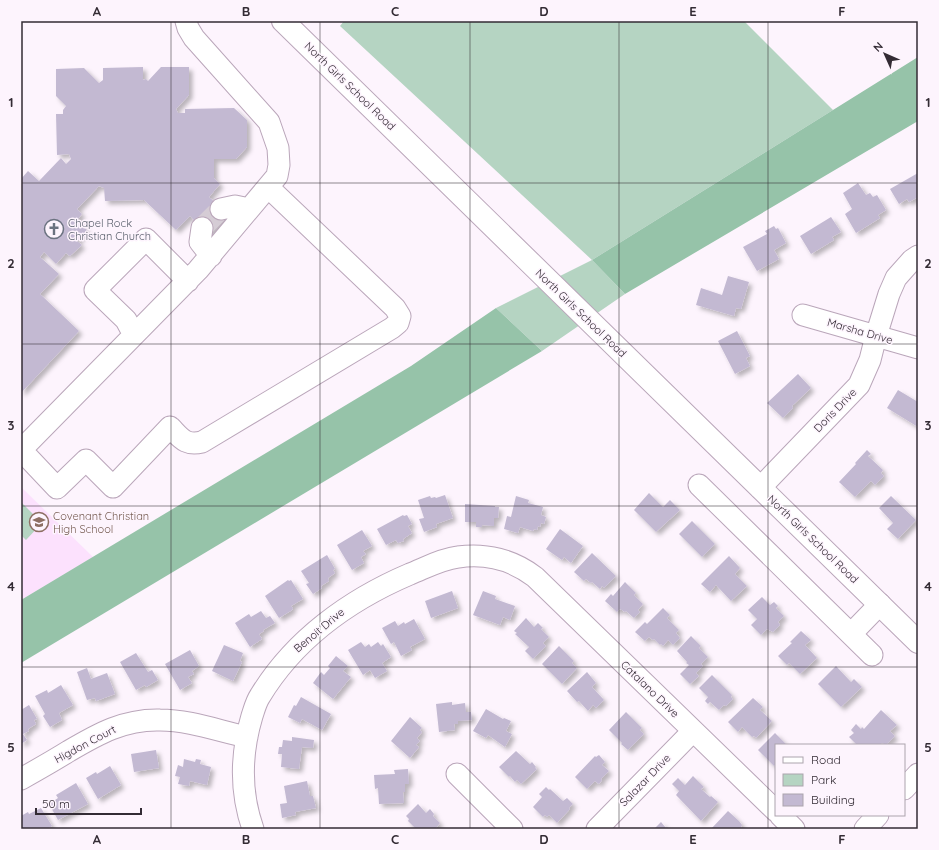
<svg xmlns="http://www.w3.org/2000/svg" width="939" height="850" viewBox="0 0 939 850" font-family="Quicksand,sans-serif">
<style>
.built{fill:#fce1fd}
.green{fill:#b5d4c2}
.forest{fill:#96c3a9}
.building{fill:#c3b9d2;filter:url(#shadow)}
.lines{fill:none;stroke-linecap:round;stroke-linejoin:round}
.minor-tunnel{stroke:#d5ccd5;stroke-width:21;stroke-dasharray:21 10;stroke-linecap:butt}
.minor-casing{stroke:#baa6ba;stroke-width:23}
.major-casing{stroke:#baa6ba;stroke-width:24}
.minor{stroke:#fff;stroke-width:21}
.major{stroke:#fff;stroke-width:22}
.grid{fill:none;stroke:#332b34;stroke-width:1;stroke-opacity:0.55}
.labels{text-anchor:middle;stroke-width:3;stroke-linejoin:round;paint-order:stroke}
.street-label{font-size:11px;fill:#332b34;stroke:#fdf4fd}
.worship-label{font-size:11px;fill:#5b616d;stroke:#fdf4fd;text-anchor:start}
.education-label{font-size:11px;fill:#785e54;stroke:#fdf4fd;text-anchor:start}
.neatline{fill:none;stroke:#332b34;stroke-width:1.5}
.grid-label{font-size:13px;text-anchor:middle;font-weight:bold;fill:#332b34}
</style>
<defs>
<filter id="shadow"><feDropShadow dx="3.5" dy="3.5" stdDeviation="2" flood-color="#0004"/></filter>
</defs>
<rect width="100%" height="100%" fill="#fdf4fd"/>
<path class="built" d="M21,487L93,557L21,600Z"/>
<path class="green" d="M344,21H744L833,110L592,260L625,294L542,351L496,308L592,260L340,26Z
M21,502L42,523L26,540L21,535Z"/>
<path class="forest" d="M918,57V121L625,294L592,260Z
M496,308L542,351L21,663V600L411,366Z"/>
<path class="building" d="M143,67V80L146,79L148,81L161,67H189V95L176,109L178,113H185V109L234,108L247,120V147L236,159H214V178L220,184L209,197L229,215L208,235L190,216L176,230L144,200L105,201L104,188L99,186L77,209L82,214L77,220L87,230L77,241L82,245L70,256L66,253L56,264L44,252L40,257L59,274L40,294L79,331L21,393V179L28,171L39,181L61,158L66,164L71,159L69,154L57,155L56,114H63V110L66,106L56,96V69L84,68L99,83L103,80V68Z
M918,173V197L909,202L907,199L899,204L890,189Z
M858,183L866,195L870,193L873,197L877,195L886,210L878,215L880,218L856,233L845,214L852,209L843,193Z
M831,217L841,232L832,237L834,240L811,254L800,236Z
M774,226L776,229L778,228L786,243L774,250L779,259L757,271L743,247L767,234L765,231Z
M728,276L749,282L741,309L736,308L734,316L696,305L701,288L722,295Z
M737,331L750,356L746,358L750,366L735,374L718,341Z
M798,374L811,388L792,406L793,408L783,418L767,403Z
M898,390L918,402V427L887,408Z
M867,450L871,454L868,456L883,470L881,473L884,476L875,485L871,481L855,497L839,482L856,464L855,463Z
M649,493L663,507L670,500L680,510L656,532L634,510Z
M445,495L453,518L436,524L437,527L424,532L419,519L424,518L418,500L430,496L431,498L435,497L436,498Z
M516,496L529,500L528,503L543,507L541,515L546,517L544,524L541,523L540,527L538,526L537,530L534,529L533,531L520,527L518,533L504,529L507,516L511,517Z
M891,496L916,520L898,539L887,529L893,523L879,508Z
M465,504L495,506V507H499L498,518H494V526L482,525V527H476V522H465Z
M403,515L404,516L407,515L412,524L408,526L412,533L403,539L404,541L398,543L396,540L386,545L377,529Z
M692,521L715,544L702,557L679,534Z
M560,529L583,546L571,563L564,557L562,560L546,549Z
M362,530L372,546L363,551L366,554L361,557L364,563L352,570L337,545Z
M592,553L616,576L604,588L602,586L600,589L592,582L591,583L586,579L584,581L574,572Z
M327,555L335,569L333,570L335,573L328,578L329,581L321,586L322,588L313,594L306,584L309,583L301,571Z
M729,556L740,568L735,574L747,586L731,601L716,585L710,592L701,584Z
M288,580L289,581L291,580L303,599L291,606L293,608L292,610L279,618L265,596Z
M625,582L636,593L634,595L643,604L638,610L640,612L634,618L626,611L625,612L620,609L617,612L605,601L611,594L613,596Z
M452,591L458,608L431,618L425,601Z
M483,591L496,596L495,599L515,606L510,620L503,617L500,625L473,615Z
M762,597L770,605L774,602L778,606L776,608L784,616L778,622L780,625L773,632L767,629L761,635L751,625L757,619L748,610Z
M663,608L670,615L667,618L679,630L676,633L680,638L673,645L668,640L663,646L661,644L660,645L654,639L653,640L649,637L645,641L635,632L645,622L647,624Z
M261,611L266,618L270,616L275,623L263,630L264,631L259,634L262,639L250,647L235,623L249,614L251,617Z
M526,618L534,627L538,623L543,628L541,629L549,637L543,643L546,646L533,659L525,651L529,647L515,634L517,633L514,631Z
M414,619L425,639L410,647L412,650L401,656L394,642L391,644L382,628L395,621L398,626L404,622L405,624Z
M801,631L811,640L805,645L817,658L800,674L789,663L787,665L778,656L792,643L790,642Z
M691,636L701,646L699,648L708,657L701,664L703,666L696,673L699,676L690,684L680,674L689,665L686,663L687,662L677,651Z
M361,642L365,647L369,644L371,647L378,642L381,646L383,644L391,657L382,663L387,671L375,678L370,670L363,675L348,650Z
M224,645L243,653L240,661L242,662L233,681L212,671Z
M559,646L574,661L572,663L577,668L562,684L542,664Z
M190,650L199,666L192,671L194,674L188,677L192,683L180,690L165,664Z
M136,653L148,672L152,670L158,680L146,687L145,685L136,690L120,662Z
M336,656L348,666L343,671L351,677L333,699L313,683L321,672L324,675L330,668L328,666Z
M836,666L851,682L854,679L862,687L841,707L818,684Z
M87,668L91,679L107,673L115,694L96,701L95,698L87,700L77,672Z
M587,672L596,683L592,687L604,700L596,708L593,705L588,711L579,701L577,702L567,691Z
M712,675L732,695L731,697L733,699L726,706L724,705L719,710L710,702L708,704L705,701L708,697L699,688Z
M61,685L73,705L59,713L62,720L50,727L43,716L45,714L35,696L47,690L48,693Z
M301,697L331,714L322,730L302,719L300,723L288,717L294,705L296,706Z
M753,698L763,707L760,710L772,721L756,738L754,736L752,737L742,727L738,732L728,722Z
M452,702V705L465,703L466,712H471L472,720L458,721V724H454L455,730L439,732L436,704Z
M29,705L37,719L34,720L36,724L28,729L29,731L23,734L27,740L21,744V710Z
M486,709L503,719L504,718L511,721L506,731L512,734L505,747L488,735L486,738L473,731Z
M881,710L897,725L890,731L895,736L886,745L882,743L880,745H857L849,737L854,733L851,730L856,724L861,729L862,727L864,729Z
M626,712L642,728L640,730L644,734L628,750L621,744L622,743L609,730Z
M410,717L422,728L420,730L422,732L417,738L420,741L416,745L419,747L410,758L391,741Z
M775,733L787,745H776V764L774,766L758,750Z
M292,737L314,740L313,748L302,747L299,769L281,767L282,754H278L279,747H282L283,740L292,741Z
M156,750L159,768L134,772L131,754Z
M516,751L530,764L532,762L536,767L535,768L537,769L521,784L517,780L515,782L510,776L509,777L499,767Z
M599,755L605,762L602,765L609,771L601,779L602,780L599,784L595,781L587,789L575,777L595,756L596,757Z
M184,759L195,762L196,759L201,760L200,764L211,767L207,785L190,781L189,786L178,784L180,777L175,776L178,765L183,767Z
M110,766L121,785L98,799L86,778L96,772L97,774Z
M408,769L409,784H405V792H403L404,803L379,804L378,788L375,789L374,775L395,774L394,770Z
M693,776L704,787L701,789L710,797L711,796L718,802L701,821L676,795L679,791L672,784L678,778L685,785Z
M307,781L310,796H313L316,808L295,812L296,815L282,818L280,804L287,803L284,786Z
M76,783L88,804L58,820L49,804L58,798L56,795Z
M546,787L549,790L550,789L563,801L567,798L573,804L569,808L570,809L557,823L549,815L547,817L545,815L543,817L533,807L542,797L539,794Z
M418,804L426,813L430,809L434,814L433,816L440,823L435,829H416L408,821L409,819L406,816Z
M41,808L52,826L47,829H23L21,826V816L28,812L29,814Z
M728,811L739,821L742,825L741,827L743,829H711Z
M661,822L666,828L667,827L669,829H654Z"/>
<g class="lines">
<path class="minor-tunnel" d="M202,228L221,209"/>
<defs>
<path id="minor" d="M221,209L235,206L249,209
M202,228L200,242L211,256
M803,315L918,348
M134,335L126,320L95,290L146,239L188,281
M21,450L198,270L277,176L279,165L278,148L269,122L194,38L188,28L186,21
M22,451L57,488L86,460L113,487L170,427C181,438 185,446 202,442L392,328L398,323L400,316L395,308L268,187
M699,485L872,655
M760,488L859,385L870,360L876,336L889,294L896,278L912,260L918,256
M851,634L880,604
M457,774L512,829
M21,779C37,770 53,761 69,751C98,734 124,719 160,720C189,720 219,731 247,737
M904,789L918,774
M780,815L794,829
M253,829C240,792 241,753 252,716C254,710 256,702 260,696C294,640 349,600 410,574C425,568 441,559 458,557C486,553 513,560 535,577L776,811
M597,829L693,731
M865,829L878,815"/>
<path id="major" d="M283,21L918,642"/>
</defs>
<use href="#minor" class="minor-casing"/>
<use href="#major" class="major-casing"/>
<use href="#minor" class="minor"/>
<use href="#major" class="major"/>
</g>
<path class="grid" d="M171,21V829M320,21V829M470,21V829M619,21V829M768,21V829M21,183H918M21,344H918M21,506H918M21,667H918"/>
<defs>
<symbol id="church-ring" viewBox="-11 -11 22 22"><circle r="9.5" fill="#fdf4fd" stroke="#6b7280" stroke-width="1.5"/><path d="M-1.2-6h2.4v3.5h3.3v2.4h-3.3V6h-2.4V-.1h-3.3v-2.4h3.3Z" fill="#6b7280"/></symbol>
<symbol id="school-ring" viewBox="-11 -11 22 22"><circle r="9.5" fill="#fdf4fd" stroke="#8d6e63" stroke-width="1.5"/><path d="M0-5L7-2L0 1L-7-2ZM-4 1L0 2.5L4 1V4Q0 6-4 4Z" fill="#8d6e63"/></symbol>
</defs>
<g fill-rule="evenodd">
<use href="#church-ring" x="43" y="218" width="22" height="22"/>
<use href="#school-ring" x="28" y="511" width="22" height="22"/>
</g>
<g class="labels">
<g class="street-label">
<text transform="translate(350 86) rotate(44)" y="4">North Girls School Road</text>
<text transform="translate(581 313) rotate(44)" y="4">North Girls School Road</text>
<text transform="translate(860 331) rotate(16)" y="4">Marsha Drive</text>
<text transform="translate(835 410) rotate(-46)" y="4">Doris Drive</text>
<text transform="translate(813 539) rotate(44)" y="4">North Girls School Road</text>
<text transform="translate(319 630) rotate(-40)" y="4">Benoit Drive</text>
<text transform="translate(650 689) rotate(44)" y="4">Catalano Drive</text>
<text transform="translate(85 744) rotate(-28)" y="4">Higdon Court</text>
<text transform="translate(645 780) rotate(-46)" y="4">Salazar Drive</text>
</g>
<g class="worship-label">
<text x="68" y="227">Chapel Rock<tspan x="68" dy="13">Christian Church</tspan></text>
</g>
<g class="education-label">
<text x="53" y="520">Covenant Christian<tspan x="53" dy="13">High School</tspan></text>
</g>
</g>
<rect width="939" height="850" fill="none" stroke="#fdf4fd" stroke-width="44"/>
<rect x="775" y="744" width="130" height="72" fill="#fdf4fd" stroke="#aca4ad"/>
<rect x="783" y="757" width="20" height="6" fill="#ffffff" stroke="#aca4ad"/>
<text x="811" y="764" font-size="12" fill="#332b34">Road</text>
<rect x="783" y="774" width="20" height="12" fill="#b5d4c2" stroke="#aca4ad"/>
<text x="811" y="784" font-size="12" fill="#332b34">Park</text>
<rect x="783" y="794" width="20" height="12" fill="#c3b9d2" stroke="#aca4ad"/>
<text x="811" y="804" font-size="12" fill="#332b34">Building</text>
<g transform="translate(885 54) rotate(315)" stroke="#fdf4fd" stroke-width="3" paint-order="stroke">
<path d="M0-3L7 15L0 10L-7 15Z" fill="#332b34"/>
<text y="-6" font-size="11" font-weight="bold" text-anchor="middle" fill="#332b34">N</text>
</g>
<path d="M36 808v6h105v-6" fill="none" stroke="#332b34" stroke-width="2"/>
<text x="42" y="808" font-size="12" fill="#332b34" stroke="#fdf4fd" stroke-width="3" paint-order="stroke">50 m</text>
<rect x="22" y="22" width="895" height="806" class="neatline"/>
<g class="grid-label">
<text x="97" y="16">A</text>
<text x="246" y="16">B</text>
<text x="395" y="16">C</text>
<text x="544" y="16">D</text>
<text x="693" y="16">E</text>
<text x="842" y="16">F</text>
<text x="11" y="107">1</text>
<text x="928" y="107">1</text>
<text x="11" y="268">2</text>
<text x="928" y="268">2</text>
<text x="11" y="430">3</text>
<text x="928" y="430">3</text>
<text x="11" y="591">4</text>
<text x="928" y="591">4</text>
<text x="11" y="752">5</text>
<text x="928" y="752">5</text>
<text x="97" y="844">A</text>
<text x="246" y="844">B</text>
<text x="395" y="844">C</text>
<text x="544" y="844">D</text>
<text x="693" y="844">E</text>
<text x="842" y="844">F</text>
</g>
</svg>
